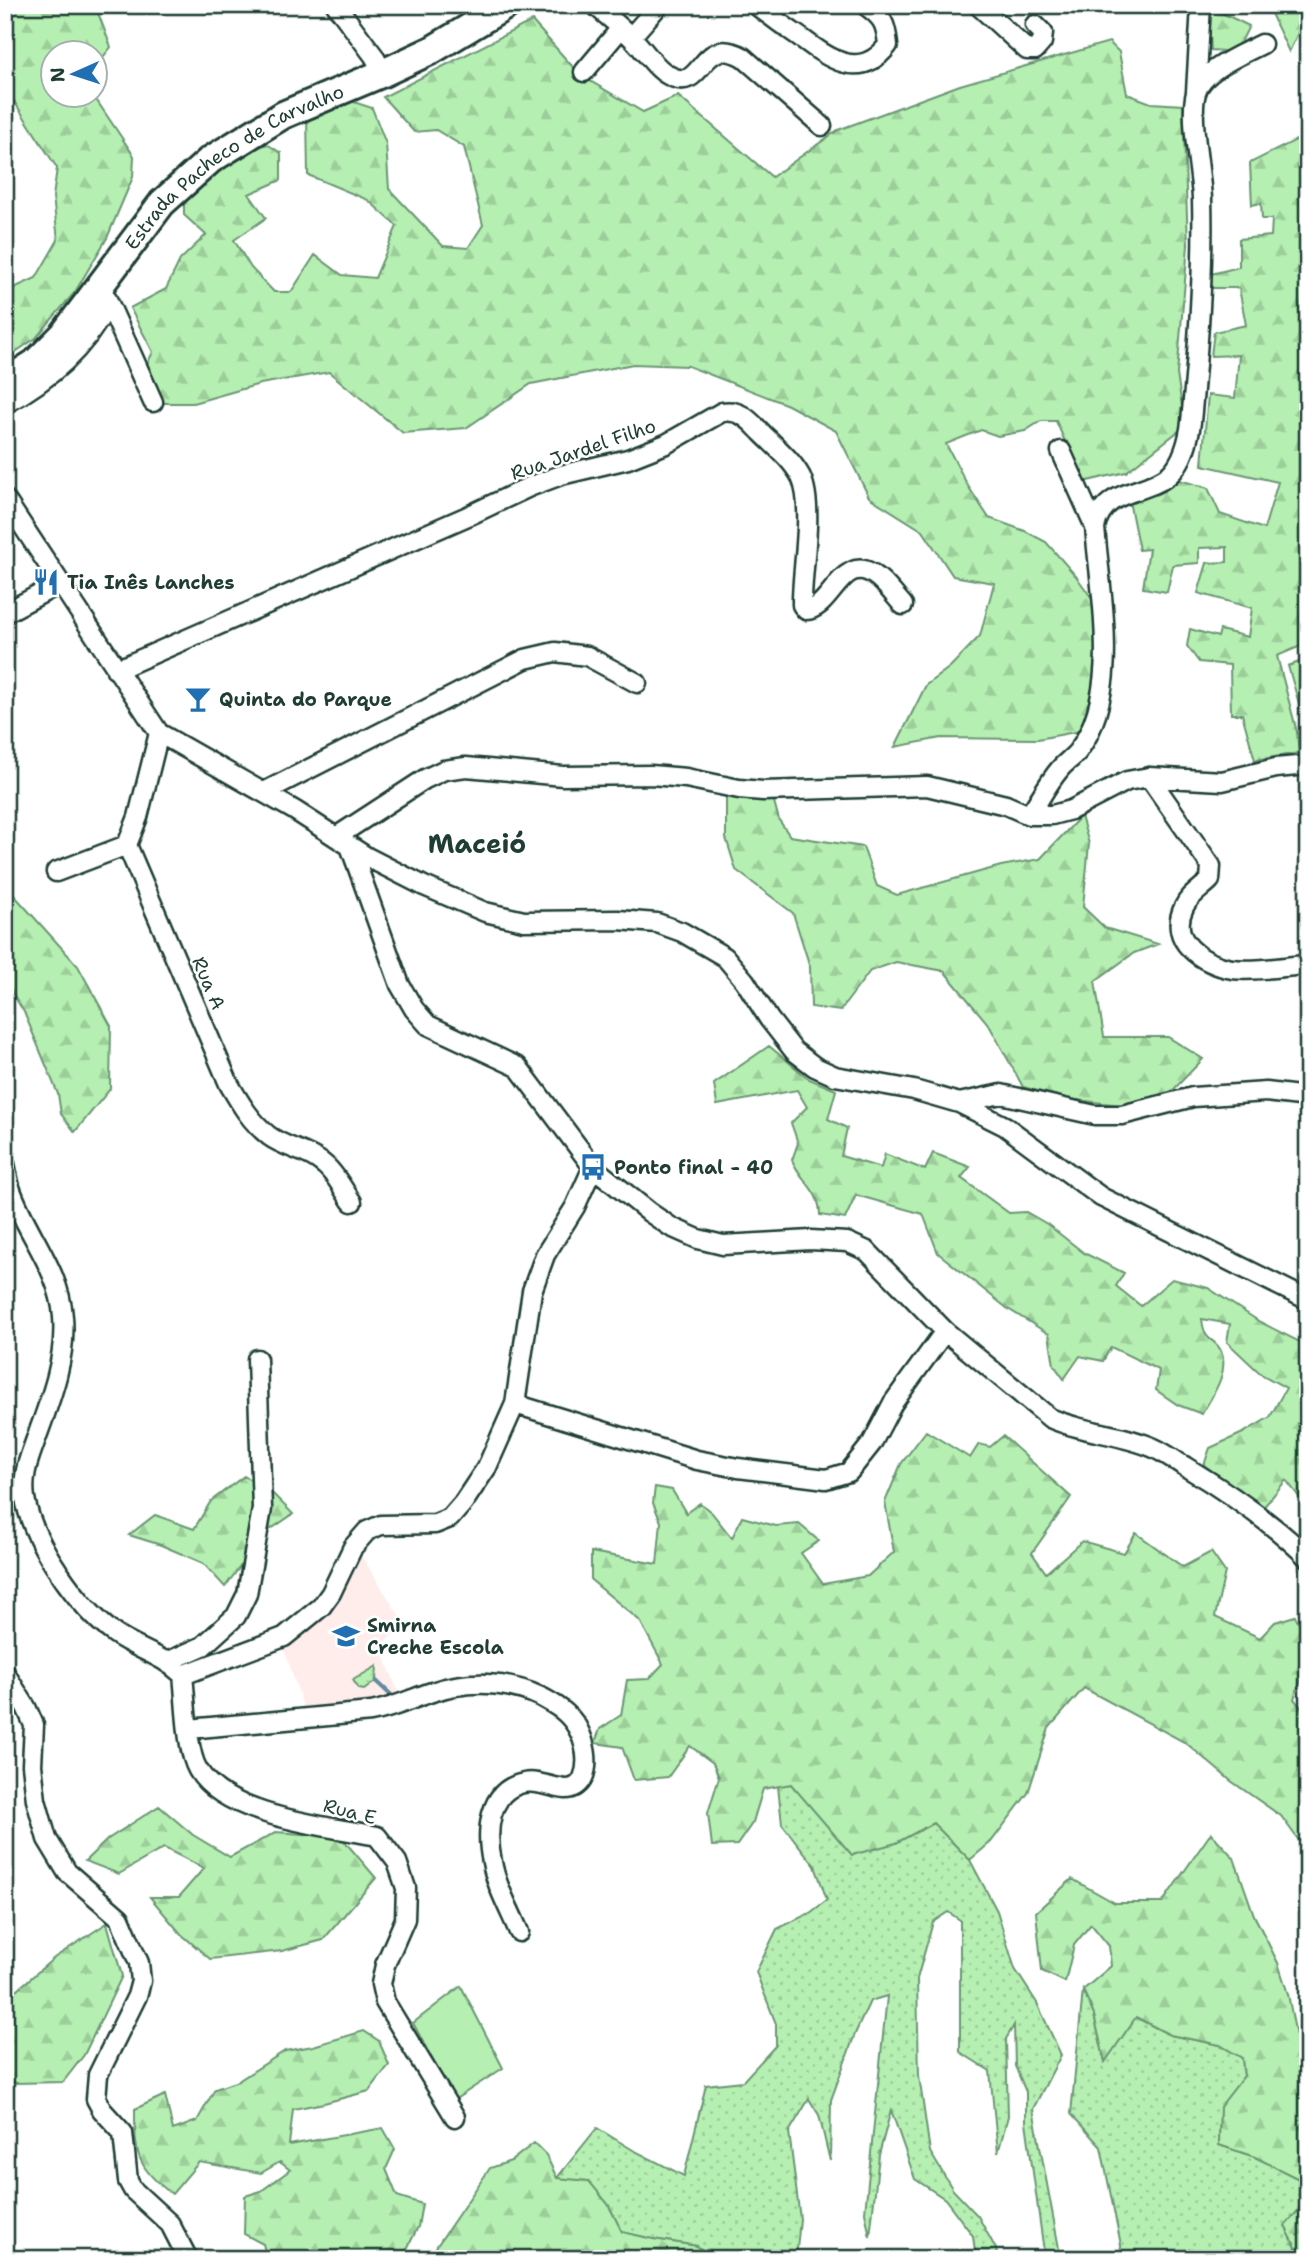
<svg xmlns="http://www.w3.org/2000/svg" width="1313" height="2264" viewBox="0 0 1313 2264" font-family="'Shantell Sans',sans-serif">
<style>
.built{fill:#ffedec}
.grass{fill:url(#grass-dots);stroke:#6a9673;stroke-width:2}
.forest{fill:url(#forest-firs);stroke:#6a9673;stroke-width:2}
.pitch{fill:#b6efb2;stroke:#6a9673;stroke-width:2}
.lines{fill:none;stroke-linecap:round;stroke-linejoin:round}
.stream{stroke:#628aa1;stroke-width:4.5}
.street-casing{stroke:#1f3d34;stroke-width:23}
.secondary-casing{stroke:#1f3d34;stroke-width:32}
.street{stroke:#fff;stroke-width:18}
.secondary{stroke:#fff;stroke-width:26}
.labels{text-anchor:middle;stroke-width:5;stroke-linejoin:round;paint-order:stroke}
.street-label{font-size:19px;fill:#1f3d34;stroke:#fff}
.poi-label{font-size:19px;font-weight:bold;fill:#1f3d34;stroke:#fff;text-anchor:start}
.district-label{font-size:26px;font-weight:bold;fill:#1f3d34;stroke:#fff}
</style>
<defs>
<pattern id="grass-dots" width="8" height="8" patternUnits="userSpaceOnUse" patternTransform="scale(1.75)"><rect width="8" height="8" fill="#b6efb2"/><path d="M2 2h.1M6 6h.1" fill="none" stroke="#9cce9a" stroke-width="1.8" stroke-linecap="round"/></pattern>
<pattern id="forest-firs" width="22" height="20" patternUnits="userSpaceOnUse" patternTransform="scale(1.75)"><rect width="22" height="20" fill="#b6efb2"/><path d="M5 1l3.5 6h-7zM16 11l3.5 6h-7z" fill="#9cce9a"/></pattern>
</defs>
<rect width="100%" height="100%" fill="#fff"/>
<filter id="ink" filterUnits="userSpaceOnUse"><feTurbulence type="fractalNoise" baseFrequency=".0143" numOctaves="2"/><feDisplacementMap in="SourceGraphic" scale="14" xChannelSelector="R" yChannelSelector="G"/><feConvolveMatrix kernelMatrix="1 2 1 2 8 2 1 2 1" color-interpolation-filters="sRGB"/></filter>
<g filter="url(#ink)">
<path class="built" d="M361,1555L405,1625L380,1646L398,1691L399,1708L306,1715L284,1649L334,1607Z"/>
<path class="grass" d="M377,1666L376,1681L364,1690L359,1689L353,1680Z
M791,1784L819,1815L896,1843L933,1823L970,1860L997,1911L1015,1969L1037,2003L1061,2055L1033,2109L1061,2259H1045L1026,2122V2092L1015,2066L1014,2025L1006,2039L1008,2116L998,2153L990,2071L960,2052V1920L948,1912L933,1922L917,1979L919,2076L930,2152L953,2190L978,2216L996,2249L998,2259H976L973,2236L945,2199L915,2179L891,2110L879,2155L870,2237L865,2212L887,1996L870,2001L855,2034L831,2100L830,2161L819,2115L809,2099L789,2132L800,2219L796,2259H713L697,2246L653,2239L622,2232L608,2204L557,2178L597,2128L633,2150L684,2176L706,2085L743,2081L776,2045V2024L756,1972L777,1929L810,1913L827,1900L815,1866L782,1824L778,1786Z
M1083,1990L1094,2015L1105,2061L1135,2017L1170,2035L1220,2045L1242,2058L1244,2076L1220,2107L1219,2145L1255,2157L1299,2179L1304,2204L1285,2226L1302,2259H1120L1121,2245L1101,2147L1071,2114Z"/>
<path class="forest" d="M5,5H95L111,47L95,67L94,52H52V94L93,95L134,156L133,177L107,238L75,292L36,338L5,359V292L36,278L58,240L53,197L57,168L8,92L5,93Z
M1208,5H1216V10L1249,26L1236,52L1211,50Z
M1267,5H1308V12L1289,52Z
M532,21L580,75L643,112L678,96L772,177L838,130L960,85L1109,42L1119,52L1127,94L1151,103L1183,105L1188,245L1177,374L1185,426L1126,472L1083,482L1056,421H1041L1025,431L998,436L981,430L946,444L968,486L989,518L1025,531L1046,542L1076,576L1096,604L1103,678L1080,731L1038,739L941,738L895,747L926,685L950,667L980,636L994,583L953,576L923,531L869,497L836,431L788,405L688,366L633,364L531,384L466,428L403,433L329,372L260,384L193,403H164L144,370L153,352L130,308L166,289L180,260L206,235L184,215V189L217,164L267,144L281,153V180L249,194L266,218L234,240L251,268L274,292H291L315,255L342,275L375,278L397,226L368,200L308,175L307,114L348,100L372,108L386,144L389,189L443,246L468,248L483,225L464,147L436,130L414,132L383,97Z
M1308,134V643L1277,656L1297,732L1299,753L1255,760L1242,714H1231L1230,665L1199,662L1187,646L1190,629L1218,637L1220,630L1248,637L1252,608L1198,593L1207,563L1227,562V547L1199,548V563L1173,565L1167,592L1143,588L1149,549L1139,550L1129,501L1173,478L1208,488L1220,514L1264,529L1278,482L1202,465L1208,395L1235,398L1239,355L1211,356L1214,332L1246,325L1239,288H1212L1211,274L1239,267V239L1271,236L1272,219H1262L1261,203L1252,205L1250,163Z
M772,794L779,820L790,836L863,847L877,886L897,895L1001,866L1040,859L1081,816L1089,844L1083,907L1105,928L1158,944L1134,953L1095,981L1104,1037H1168L1203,1059L1155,1109L1068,1099L1023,1087L989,1025L944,971L896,962L870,971L840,1011L811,1007L810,967L793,913L736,870L726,838V797Z
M5,885L78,966L111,1026L110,1089L75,1132L61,1114L58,1094L24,1012L5,981Z
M769,1046L809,1079L836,1090L828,1119L847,1128L841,1156L881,1168L885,1154L925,1170L933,1153L970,1167L961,1178L1009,1213L1026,1212L1047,1224L1084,1253L1124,1273L1116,1286L1141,1306L1172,1279L1208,1288L1260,1322L1308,1346V1500L1303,1502L1286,1480L1262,1509L1204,1465L1210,1448L1243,1433L1270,1417L1286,1388L1261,1374L1227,1342L1230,1324L1202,1319C1205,1345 1214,1336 1221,1351C1230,1372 1212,1396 1202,1414L1178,1405L1156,1390L1159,1370L1111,1347L1103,1361L1080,1356L1064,1379L1054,1365L1049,1334L1008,1309L938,1253L923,1214L856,1195L845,1219L820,1215C820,1190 802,1183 792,1160L798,1143L791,1123L807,1107L797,1090L717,1105L714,1084Z
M926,1431L970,1458L979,1444L990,1447L1003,1436L1071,1497L1032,1553L1046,1573L1082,1541L1124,1553L1136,1533L1183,1567L1211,1552L1225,1572L1215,1617L1260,1638L1275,1622L1295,1616C1299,1624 1305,1633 1307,1641C1313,1661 1299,1681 1294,1699L1304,1711L1308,1709V1853L1281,1816L1231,1781L1186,1743L1084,1688L1049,1728L1028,1793L991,1842L970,1860L933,1823L896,1843L852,1855L791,1784L763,1789L753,1822L737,1845L712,1846L708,1813L719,1777L713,1763L690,1746L668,1777L634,1780L622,1747L595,1743L600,1729L621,1715L627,1680L649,1679L663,1664L640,1621L591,1580V1552L657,1564L661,1522L653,1503L655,1487L672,1490L686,1513L700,1503L712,1513L732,1538L742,1517L776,1526L799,1524L819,1541L801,1553L823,1584L868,1576L894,1552L885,1502L901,1464Z
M244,1476L272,1493L293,1514L264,1534L225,1587L203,1563L161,1545L129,1535L155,1515L194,1529L211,1501Z
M159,1806L193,1835L230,1857L276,1832L341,1837L376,1878L323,1940L282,1951L210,1959L181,1934L150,1897H179L204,1868L164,1848L119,1874L85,1861L108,1839Z
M1211,1833L1234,1858L1254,1915L1278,1963L1288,1994L1296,2036L1308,2055V2259H1302L1285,2226L1304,2204L1299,2179L1255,2157L1219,2145L1220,2107L1244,2076L1242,2058L1220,2045L1170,2035L1136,2017L1105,2062L1094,2015L1083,1990L1111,1966L1109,1946L1091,1924L1074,1945L1065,1982L1042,1971L1036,1912L1072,1879L1115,1903H1162Z
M107,1923L122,1976L84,2055L63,2082L15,2083L5,2075V1993L18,1989L54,1958Z
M364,2031L379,2041L389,2065L369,2091L324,2103L293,2109L289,2145L383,2128L395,2149L386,2169L397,2196L422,2204L418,2227L402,2259H267L263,2244L244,2234L245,2196L261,2191L290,2170L280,2162L261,2173L199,2162L172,2194C135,2166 135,2153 135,2109L165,2095L173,2130L197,2121L215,2089L238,2081L285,2051L313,2046Z
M534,2143L546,2155L557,2178L589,2181L608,2204L622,2232L653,2239L697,2246L713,2259H428L490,2168L511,2161Z"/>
<path class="pitch" d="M1308,659V723L1305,724L1288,666Z
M461,1986L503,2068L454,2100L413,2023Z"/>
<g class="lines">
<path class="stream" d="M376,1681L391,1695"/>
<defs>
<path id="street" d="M336,5L374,56L383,73
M595,5C607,16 620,26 632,38C644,49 655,69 670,76C705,94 698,33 743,57L822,126
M756,5C770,16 785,27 800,37C828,58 860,82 888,45C886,23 883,18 865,5
M978,5L1027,50H1035L1042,42L1043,33L1035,25
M631,37L659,5
M584,72L621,28
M1196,92L1201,5
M106,297L153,402
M5,404C50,379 84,350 108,304
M1061,451L1095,527
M5,499L159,733L294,810L367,857L424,886L485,912L524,921L618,920L657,923L682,932L725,957L745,981L769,1019L794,1051L815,1067L835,1076L914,1090L959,1103L1005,1126L1101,1197L1308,1300
M5,613L61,583
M116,670L470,515L529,487L561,475L628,459L666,444L722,412C741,409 750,421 762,433C776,447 792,460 801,477C815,507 801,571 802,605L806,610C832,610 842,549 877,577C887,585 895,596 903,605
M159,733L138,817L127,845L229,1084C240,1103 251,1122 269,1136C284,1147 303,1150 318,1160C334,1170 342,1188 352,1202
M1149,777L1211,866L1210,880C1201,889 1189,896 1184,907C1167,941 1203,964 1232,969C1257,972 1283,966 1308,965
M264,792L525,659L555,652L587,656L637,683
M1029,815C1039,801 1048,783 1059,770C1064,763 1072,759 1078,751C1122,692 1100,595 1095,527C1105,487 1143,496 1169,475C1183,463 1189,439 1191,422C1198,348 1204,273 1202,199C1201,172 1189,117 1196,93C1202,70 1243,54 1262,44
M336,837L425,779L444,770L466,767L563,776L651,775L686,778L739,789L763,791L927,786L1006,805L1029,815H1052L1071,810L1127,781L1149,777L1222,781L1276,768L1308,765
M350,846L400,985L414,1009L428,1025L518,1067L593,1167L649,1212L671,1227L698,1239L723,1245L811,1240L847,1242L867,1251L945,1331L1050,1418C1083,1433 1120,1433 1154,1448C1165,1453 1176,1461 1186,1467C1229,1493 1273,1523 1308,1558
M56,872L127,845
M959,1103L1001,1094L1095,1115H1122L1193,1097L1266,1092L1308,1097
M5,1164C7,1172 8,1181 11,1190C26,1233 60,1270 63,1317C67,1365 45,1412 30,1456C25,1470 23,1484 25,1498C32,1542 79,1608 115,1634C138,1650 161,1654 183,1675
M515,1404L697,1460L738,1468L826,1479L849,1472L872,1443L893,1403L945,1331
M169,1661L203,1646L236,1616L247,1594L262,1509L257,1359
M5,1673L26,1707L34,1725L32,1765L36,1800L47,1839L67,1872L120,1918L139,1963L141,1981L137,1996L98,2075L96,2099L102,2110L123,2133L128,2181L133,2190L170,2224L188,2259
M183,1675L284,1637L321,1607L331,1593L353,1547L367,1531L381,1525L435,1524L450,1518L463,1503L487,1467L515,1404L532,1291L545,1255L575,1207L593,1167
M183,1675C186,1700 186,1750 198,1770C226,1817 328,1826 377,1836L397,1862L406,1888L405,1919L385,1965L381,1984L385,2002L455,2117
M189,1729L371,1712C393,1708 411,1699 432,1692C467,1680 508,1681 541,1697C556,1705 568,1712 577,1727C585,1741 590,1762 583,1778C580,1785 573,1789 566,1789C552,1788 538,1780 524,1783C487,1790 486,1834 492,1862C496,1886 510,1910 519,1932"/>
<g id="secondary">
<path id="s1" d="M5,382L35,363L63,335L162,203L210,160L283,115L383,73L432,50L507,5"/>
</g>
</defs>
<use href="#street" class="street-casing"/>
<use href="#secondary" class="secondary-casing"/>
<use href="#street" class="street"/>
<use href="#secondary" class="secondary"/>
</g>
</g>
<defs>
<symbol id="restaurant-bare" viewBox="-9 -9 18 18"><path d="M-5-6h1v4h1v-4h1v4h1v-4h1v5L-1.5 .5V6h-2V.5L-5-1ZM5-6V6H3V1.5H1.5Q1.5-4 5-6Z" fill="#1f6fb2" stroke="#fff" stroke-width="2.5" paint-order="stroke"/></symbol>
<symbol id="bar-bare" viewBox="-9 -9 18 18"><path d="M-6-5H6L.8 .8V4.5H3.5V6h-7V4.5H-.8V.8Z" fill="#1f6fb2" stroke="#fff" stroke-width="2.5" paint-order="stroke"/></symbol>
<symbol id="bus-bare" viewBox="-9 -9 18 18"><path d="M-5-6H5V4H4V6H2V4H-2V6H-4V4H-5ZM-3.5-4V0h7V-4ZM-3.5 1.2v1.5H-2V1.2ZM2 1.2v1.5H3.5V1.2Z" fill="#1f6fb2" stroke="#fff" stroke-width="2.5" paint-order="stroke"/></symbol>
<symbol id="school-bare" viewBox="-9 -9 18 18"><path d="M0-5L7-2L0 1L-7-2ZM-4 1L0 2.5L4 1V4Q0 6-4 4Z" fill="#1f6fb2" stroke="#fff" stroke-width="2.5" paint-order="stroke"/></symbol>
</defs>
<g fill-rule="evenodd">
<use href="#restaurant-bare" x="27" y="563" width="38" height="38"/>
<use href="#bar-bare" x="179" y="680" width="38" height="38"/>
<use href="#bus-bare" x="574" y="1148" width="38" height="38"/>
<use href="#school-bare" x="327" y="1617" width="38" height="38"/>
</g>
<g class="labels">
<g class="street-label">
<text dy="7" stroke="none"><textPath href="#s1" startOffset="320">Estrada Pacheco de Carvalho</textPath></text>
<text transform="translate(583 449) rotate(-19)" y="7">Rua Jardel Filho</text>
<text transform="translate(209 983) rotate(67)" y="7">Rua A</text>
<text transform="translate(350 1811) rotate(14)" y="7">Rua E</text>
</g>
<g class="poi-label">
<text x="67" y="589">Tia Inês Lanches</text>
<text x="219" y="706">Quinta do Parque</text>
<text x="614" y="1174">Ponto final - 40</text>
<text x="367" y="1632">Smirna<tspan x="367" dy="22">Creche Escola</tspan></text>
</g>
<g class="district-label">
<text x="477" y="853">Maceió</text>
</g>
</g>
<rect width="1313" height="2264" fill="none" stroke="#fff" stroke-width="28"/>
<rect x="14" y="14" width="1285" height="2236" fill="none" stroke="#1f3d34" stroke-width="2.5" filter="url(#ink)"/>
<g transform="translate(74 74) rotate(267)"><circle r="33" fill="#ffffff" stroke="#a5b1ae" stroke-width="2"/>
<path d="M0-5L12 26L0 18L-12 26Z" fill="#1f6fb2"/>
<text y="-10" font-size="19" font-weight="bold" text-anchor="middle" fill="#1f3d34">N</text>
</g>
</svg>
